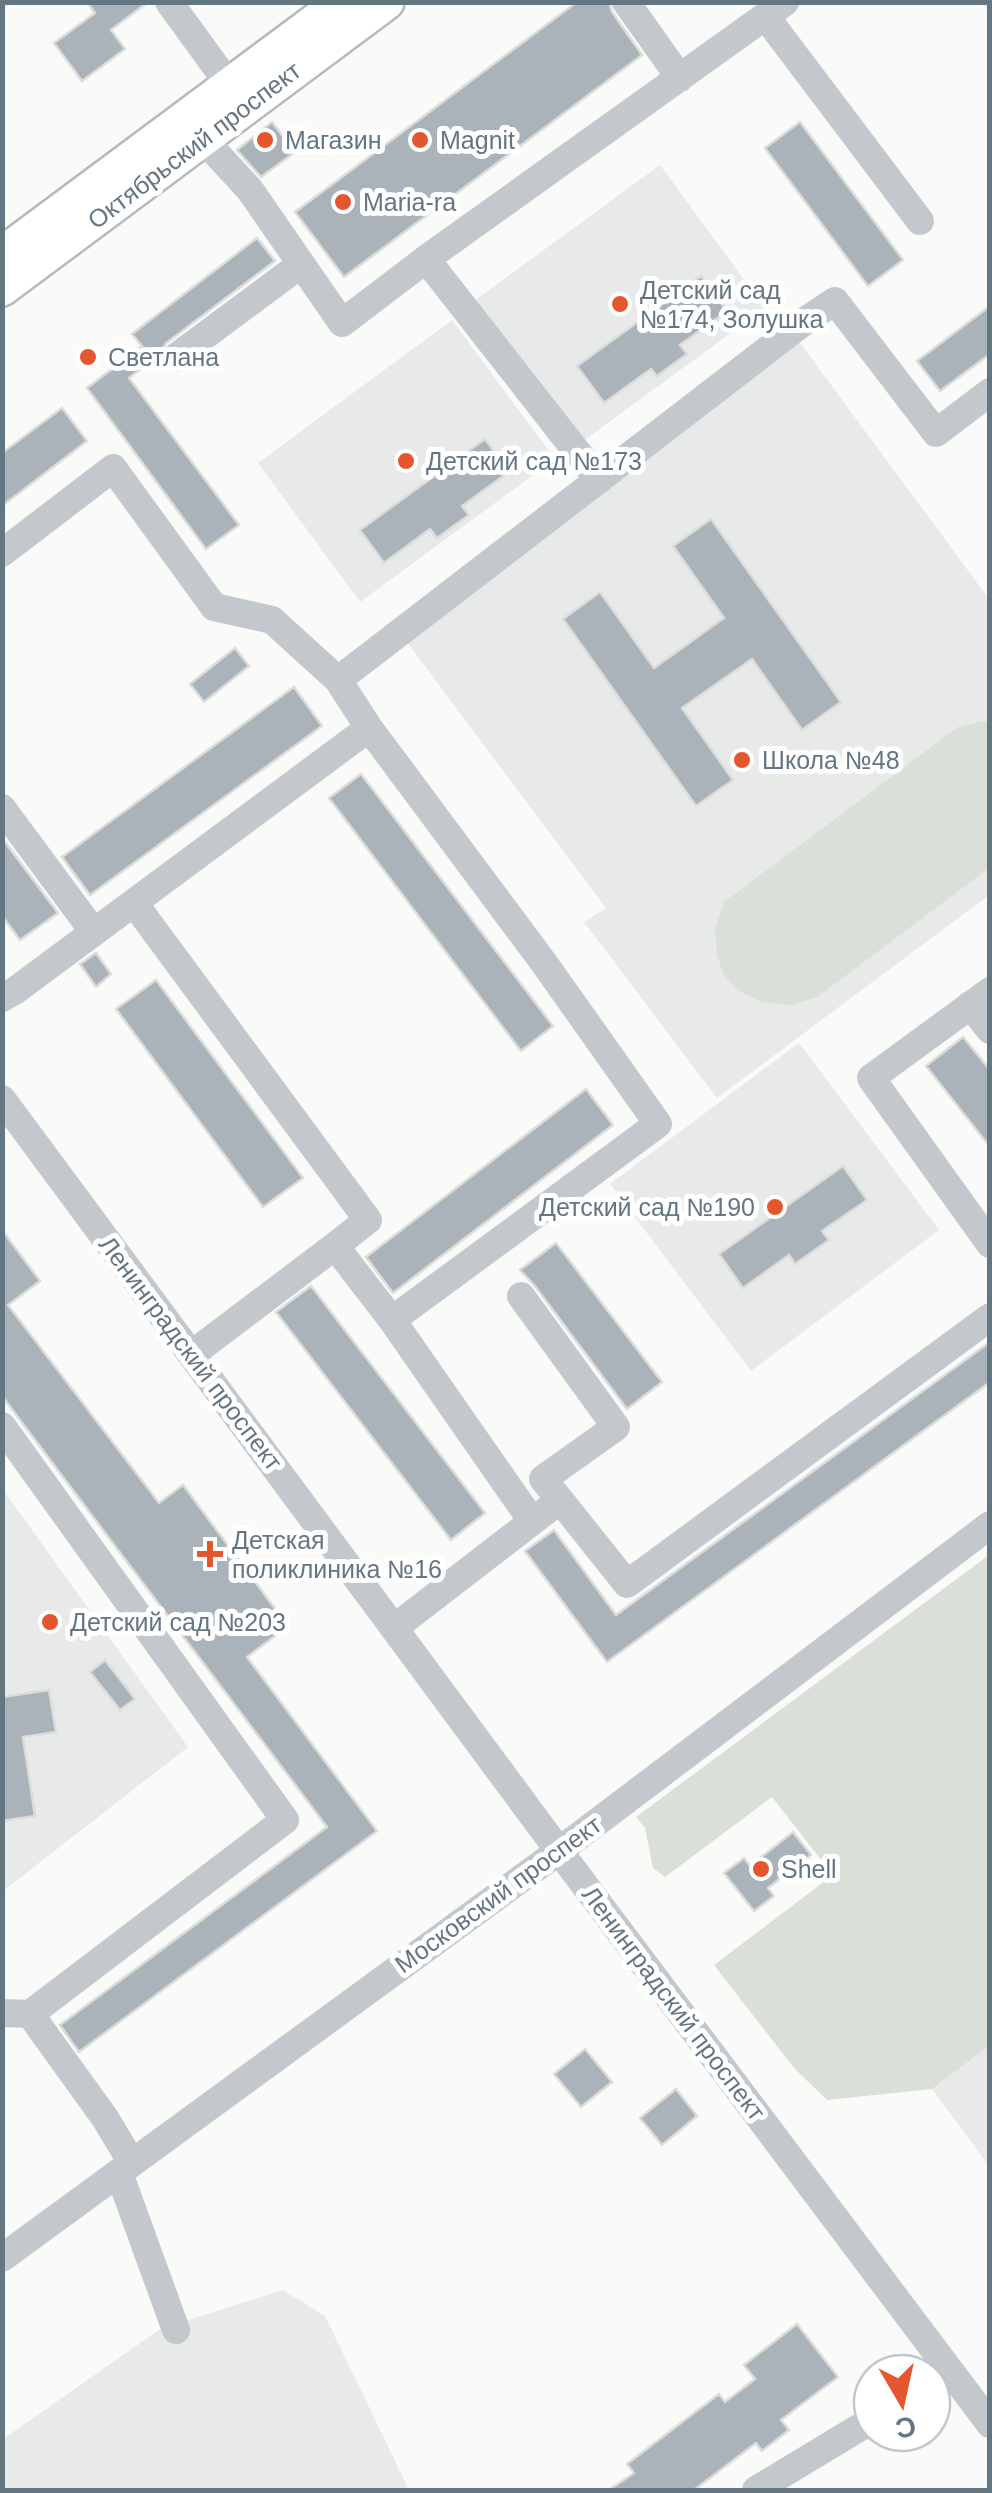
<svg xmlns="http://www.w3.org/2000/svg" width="992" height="2493" viewBox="0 0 992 2493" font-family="Helvetica,sans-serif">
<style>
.built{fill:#e8e9e9}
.green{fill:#dadfd7}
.building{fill:#aab3b9;stroke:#dcdcda;stroke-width:2.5}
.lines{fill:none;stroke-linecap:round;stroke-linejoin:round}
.major-casing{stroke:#b5babe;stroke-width:40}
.minor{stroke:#c3c8cc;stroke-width:28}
.major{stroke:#fff;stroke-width:35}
.poi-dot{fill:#e4572e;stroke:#fff;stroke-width:4}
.labels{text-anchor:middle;stroke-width:10;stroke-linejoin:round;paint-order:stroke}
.poi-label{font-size:25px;fill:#657683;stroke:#fff;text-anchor:start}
.street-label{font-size:25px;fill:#657683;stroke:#fff}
</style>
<rect width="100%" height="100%" fill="#fafaf8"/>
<path class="built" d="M660,165L765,308L579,444L474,301Z
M452,320L555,459L360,602L258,463Z
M795,336L989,599V895L717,1098L584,922L606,908L395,626Z
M799,1043L939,1230L751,1371L610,1184Z
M6,1494L188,1747L3,1891L2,1497Z
M989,2046V2166L932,2089Z
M283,2290L325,2316L409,2490H3L2,2440L160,2329Z"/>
<path class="green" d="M983,721L990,723L989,868L817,997L791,1005L762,1002L740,991L724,976L717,955L715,930L724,902L958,727Z
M989,1555V2046L932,2089L827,2100L794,2068L714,1965L833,1875L772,1797L665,1877L653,1868L645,1828L636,1817Z"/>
<path class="building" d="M87,2H148L111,30L125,49L82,81L54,43L95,13Z
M577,2H609L612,12L642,55L344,277L295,212Z
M272,122L295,152L261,177L237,150Z
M800,122L903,260L868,286L765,148Z
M257,238L275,261L166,343L159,355L129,378L239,525L206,549L87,388L142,346L132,334Z
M701,276L727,311L680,345L687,354L657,376L651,369L604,403L577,366Z
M990,306V354L940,391L917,361Z
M62,408L87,441L2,506V453Z
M485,439L509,472L462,506L469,515L437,538L430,529L384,563L360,530Z
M711,519L841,702L802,730L752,659L682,708L733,780L696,806L563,619L600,592L654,668L724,618L673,546Z
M235,648L249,666L204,702L190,684Z
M294,687L322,726L90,895L62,857Z
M361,774L553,1026L521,1051L329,798Z
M2,838L58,913L20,940L2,916Z
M96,953L111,974L96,987L80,964Z
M156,980L303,1178L263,1207L116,1009Z
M963,1037L990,1070V1147L926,1066Z
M586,1089L613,1125L393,1293L366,1257Z
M843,1166L867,1200L822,1231L829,1240L795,1264L789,1255L743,1288L719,1254Z
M2,1230L40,1281L8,1305L159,1503L183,1485L288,1626L247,1657L377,1831L79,2052L60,2025L327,1827L2,1396Z
M556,1243L662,1382L627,1409L535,1286L520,1270Z
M311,1286L485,1513L451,1540L276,1312Z
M990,1342V1382L607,1662L525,1551L554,1530L616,1615Z
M105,1660L135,1699L120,1710L90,1672Z
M49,1690L56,1732L23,1737L35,1816L2,1821V1697Z
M793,1832L811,1855L768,1888L774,1896L754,1911L724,1873L744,1858L750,1866Z
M585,2049L612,2082L581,2107L554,2074Z
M676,2089L697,2116L662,2145L640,2118Z
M797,2324L838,2377L781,2420L789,2430L762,2451L756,2443L694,2490H609L634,2473L627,2464L719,2394L725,2402L755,2379L744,2365Z"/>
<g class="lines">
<defs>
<path id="major" d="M2,255L342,2
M2,288L386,2"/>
</defs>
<use href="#major" class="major-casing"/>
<path class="minor" d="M169,2L230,86
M626,2L680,78
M766,17L920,221
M203,139L250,190L342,323L426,259
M176,357L300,265
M599,480L426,259L785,2
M2,553L113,468L214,607L272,620L338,680
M2,808L93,931
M134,903L368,1220L335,1246
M990,991L871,1078L990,1244
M2,998L16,990L369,728L338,680L805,321L835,301L936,433L990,392
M970,1005L990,1030
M2,1099L559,1851L990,2424
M521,1296L616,1427L543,1479L560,1500
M392,1320L532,1521
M192,1354L335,1246L392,1320L658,1124L544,963L369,728
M2,1426L285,1820L30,2014L2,2013
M394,1628L560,1500L627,1584L990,1317
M30,2014L105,2118L132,2163
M119,2173L176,2330
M2,2258L559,1851L990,1525
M756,2490L872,2420"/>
<use href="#major" class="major"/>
</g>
<g class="poi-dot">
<circle cx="265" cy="140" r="10"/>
<circle cx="420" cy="140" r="10"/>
<circle cx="343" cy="202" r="10"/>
<circle cx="620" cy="304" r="10"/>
<circle cx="88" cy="357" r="10"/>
<circle cx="406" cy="461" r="10"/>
<circle cx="742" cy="760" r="10"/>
<circle cx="775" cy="1207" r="10"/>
<path d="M205 1539h10v10h10v10h-10v10h-10v-10h-10v-10h10z"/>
<circle cx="50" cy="1622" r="10"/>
<circle cx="761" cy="1869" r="10"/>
</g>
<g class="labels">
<g class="poi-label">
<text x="285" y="149">Магазин</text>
<text x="440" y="149">Magnit</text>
<text x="363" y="211">Maria-ra</text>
<text x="640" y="299">Детский сад<tspan x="640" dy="29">№174, Золушка</tspan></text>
<text x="108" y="366">Светлана</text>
<text x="426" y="470">Детский сад №173</text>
<text x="762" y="769">Школа №48</text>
<text x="755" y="1216" text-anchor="end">Детский сад №190</text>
<text x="232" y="1549">Детская<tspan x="232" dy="29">поликлиника №16</tspan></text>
<text x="70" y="1631">Детский сад №203</text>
<text x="781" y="1878">Shell</text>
</g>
<g class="street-label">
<text transform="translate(194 145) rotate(-37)" y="9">Октябрьский проспект</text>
<text transform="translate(191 1353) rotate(53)" y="9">Ленинградский проспект</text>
<text transform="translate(498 1894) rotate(-36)" y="9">Московский проспект</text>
<text transform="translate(674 2003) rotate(53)" y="9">Ленинградский проспект</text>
</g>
</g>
<rect width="992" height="2493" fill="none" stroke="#657683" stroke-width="10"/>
<g transform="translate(902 2403) rotate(171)"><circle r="48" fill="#ffffff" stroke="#c1c8cd" stroke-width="2.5"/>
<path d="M0-8L18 38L0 25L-18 38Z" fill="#e4572e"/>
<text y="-15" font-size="28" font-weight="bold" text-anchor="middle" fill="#657683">С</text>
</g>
</svg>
